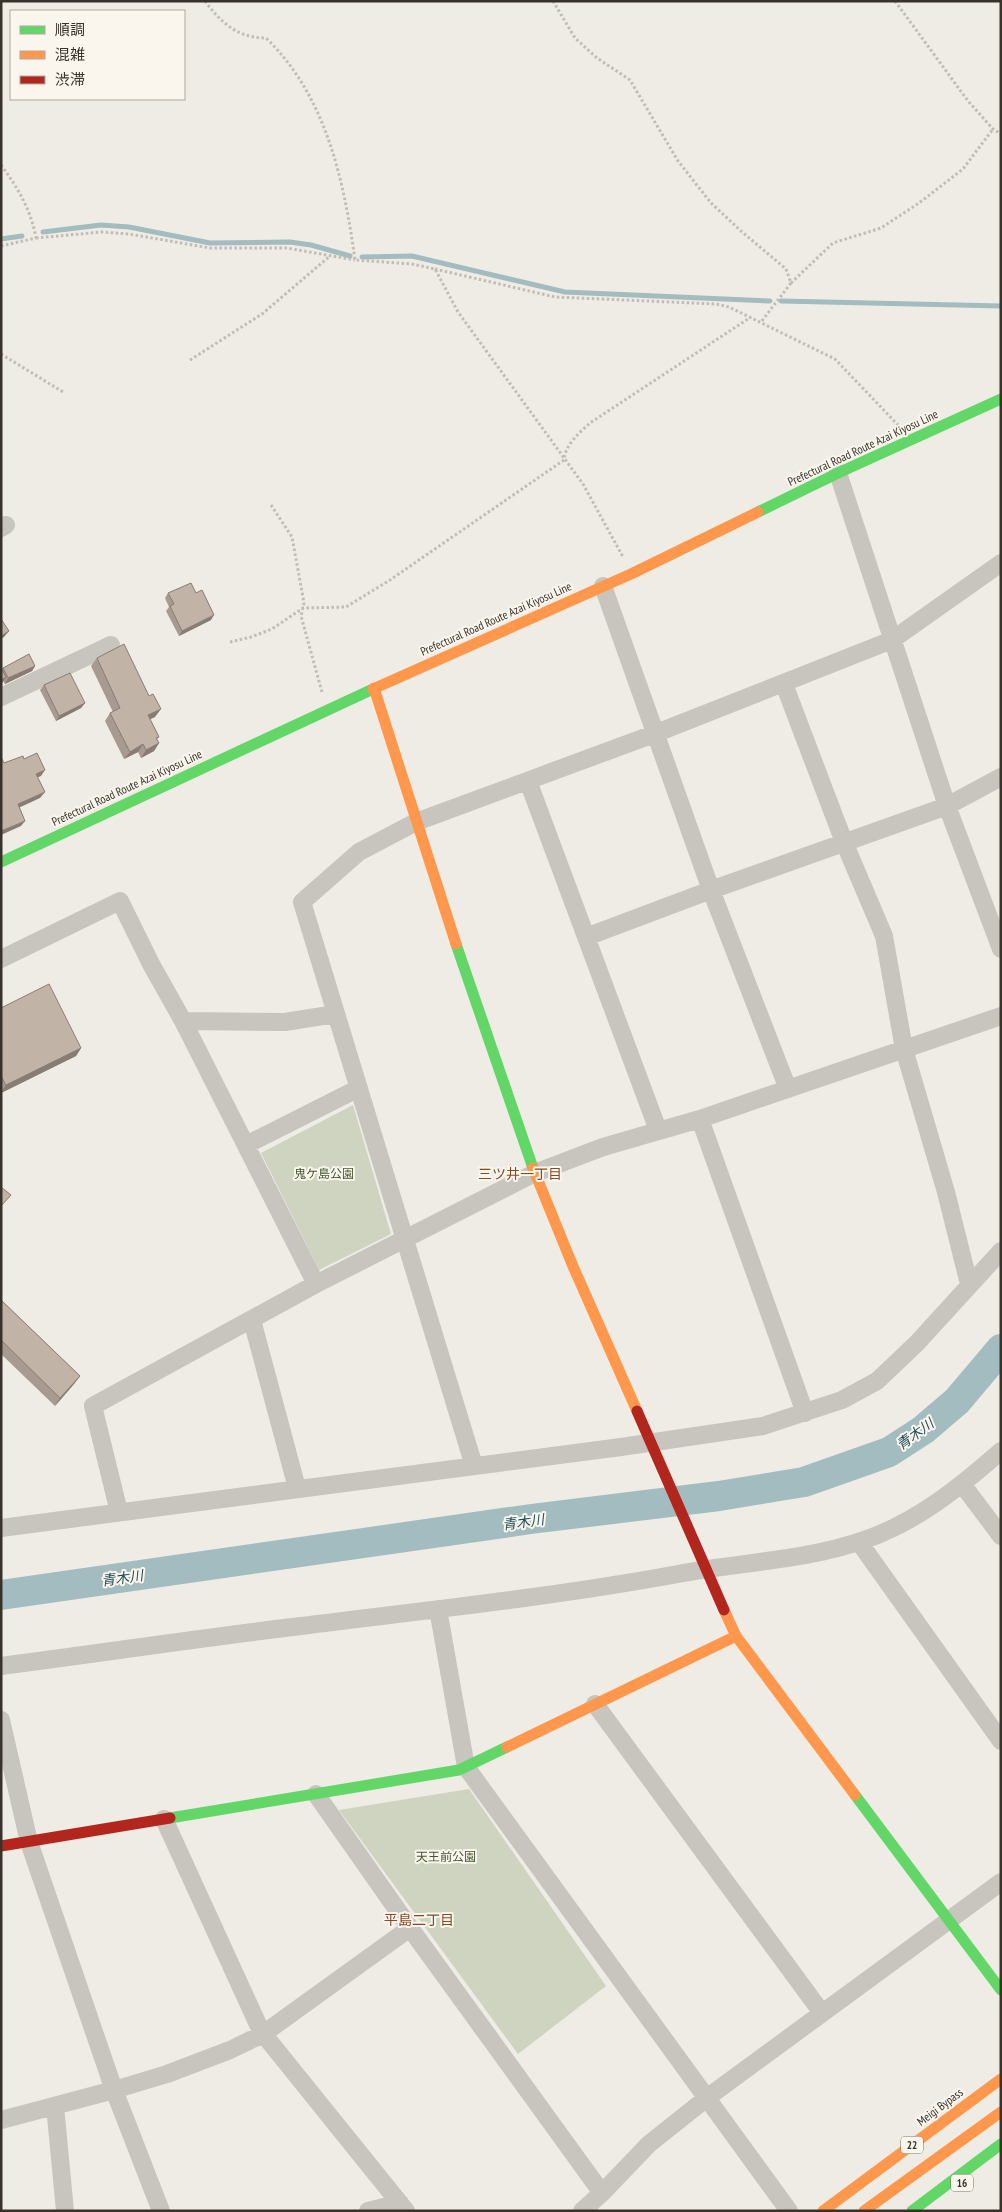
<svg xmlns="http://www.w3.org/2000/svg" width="1002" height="2212" viewBox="0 0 1002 2212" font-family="'PT Sans Narrow','Noto Sans JP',sans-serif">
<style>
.green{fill:#ced4c0}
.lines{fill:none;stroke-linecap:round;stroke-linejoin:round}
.stream{stroke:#a2bcbf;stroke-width:5}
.river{stroke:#a2bcbf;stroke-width:30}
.path{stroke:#c1bcb6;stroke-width:3;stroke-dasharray:2.5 2.5;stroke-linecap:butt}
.street{stroke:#c8c4be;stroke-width:18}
.fast{stroke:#63d668;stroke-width:11}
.slow{stroke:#ff974d;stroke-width:11}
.jam{stroke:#b3261e;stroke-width:11}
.wall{fill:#a79a90}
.shaded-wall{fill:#887d75}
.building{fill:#c2b3a7;stroke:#887d75}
.labels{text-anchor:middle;stroke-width:4;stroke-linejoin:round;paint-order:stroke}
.shield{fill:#faf6ee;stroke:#736d66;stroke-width:1}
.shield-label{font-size:11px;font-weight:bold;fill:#39322b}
.street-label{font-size:12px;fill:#39322b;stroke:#faf6ee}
.park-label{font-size:12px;fill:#445730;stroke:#faf6ee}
.neighbourhood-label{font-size:14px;fill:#854a28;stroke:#faf6ee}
.water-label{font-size:14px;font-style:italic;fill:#224f5a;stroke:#faf6ee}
</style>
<rect width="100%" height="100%" fill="#efece5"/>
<path class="green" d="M353,1105L391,1234L319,1270L261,1153Z
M469,1789L606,1986L518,2054L339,1810Z"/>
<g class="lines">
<path class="stream" d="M43,232L101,225L129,227L210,243L290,242L311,245L350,256
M1,239L22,236
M362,257L412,256L565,292L770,301
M781,301L1001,306"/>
<path class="river" d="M1,1595L531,1519L719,1496L804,1482L889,1452L923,1430L957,1401L1001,1349"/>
<path class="path" d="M205,1C221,23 238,38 266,38C326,96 344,180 355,260L412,264L435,269L458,312L583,484L623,557
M553,1L575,38L597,58L630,80L678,161L711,203L741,231L786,269L791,283L761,322
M895,1L968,101L993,129L1001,134
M1,165C18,188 31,210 36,238L1,246
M36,238L102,232L129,234L210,248H287L355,260
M435,269L555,297L716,304L729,307L835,359L898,425
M791,283L833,243L881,228L919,203L963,169L993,129
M1,354L63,392
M190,360L262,314L330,256
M271,505L292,537L304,603L301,616L322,692
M230,642L251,637L272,629L303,608L346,607L390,580L564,460C565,445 579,433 590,423L751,317"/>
<path class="street" d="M838,473L947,806L1001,949
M1,528L6,525
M603,586L711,890L788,1089
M784,684L844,842L884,936L904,1049L946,1192L969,1284
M1,697L111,645
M528,781L658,1130
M586,937L711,890L947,806L1001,777
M1,959L120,901L151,964L183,1021
M700,1119L805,1413
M246,1145L357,1089
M316,1284L183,1021L285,1022L335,1014
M252,1320L297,1488
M474,1466L302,902L359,852L416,822L654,734L892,640L1001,563
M962,1484L1001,1536
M119,1512L93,1406L316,1284L535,1173L603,1147L700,1119L1001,1016
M1,1528L621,1447L763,1426L842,1400L877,1381L917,1343L1001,1251
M859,1542L1001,1741
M438,1609L466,1767L789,2211
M1,1666C101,1653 201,1638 301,1626C427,1610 553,1597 678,1574C740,1562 806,1561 867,1539C918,1521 961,1486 1001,1451
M595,1704L822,2013
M1,1720L29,1842L114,2090L161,2211
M316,1794L410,1928L602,2193
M164,1819L261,2031L406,2211
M55,2106L65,2211
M1,2120L114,2090L167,2074L230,2050L263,2034L410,1928
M368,2211L400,2203
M582,2211L602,2193L649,2144L708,2097L1001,1882"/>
<path class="fast" d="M758,512L838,473L1001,399
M1,862L373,689
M456,944L533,1168
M855,1795L1001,1990
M170,1818L459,1770L507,1747
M912,2211L1001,2144"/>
<path class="slow" d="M374,688L456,944
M373,689L631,574L758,512
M533,1168L572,1264L637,1411
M724,1610L736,1636L855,1795
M507,1747L736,1636
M823,2211L1001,2079
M864,2211L1001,2112"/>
<path class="jam" d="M637,1411L724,1610
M1,1846L170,1818"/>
</g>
<path class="wall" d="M168,593L211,620L179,636L166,611L169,607L165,598Z
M97,658L155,717L150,719L159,737L157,739L159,743L154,751L141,758L138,752L124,759L105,721L110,713L113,712L91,666Z
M35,666L32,671L5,684L3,681L1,684V668L2,669L3,668Z
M44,685L85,703L81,708L56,721L40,690Z
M1,1008L81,1048L76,1056L1,1093Z
M1,1300L80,1376L74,1384L55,1406L1,1354Z"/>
<path class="shaded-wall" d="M214,615L211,620L179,636L182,631Z
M9,631L4,637L1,639V636Z
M35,666L32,671L5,684L8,678Z
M6,677L2,683L1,684V680Z
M85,703L81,708L56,721L59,716Z
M161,709L155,717L142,723L148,715Z
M159,743L154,751L141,758L146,750Z
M143,744L138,752L124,759L130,752Z
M45,770L41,776L32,780L36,774Z
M45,792L40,798L14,810L18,804Z
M25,821L21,826L1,835V831Z
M81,1048L76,1056L1,1093L6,1085Z
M80,1376L74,1384L55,1406L60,1398Z"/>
<path class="building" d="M191,583L196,593L202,590L214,615L182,631L170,606L174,604L168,593Z
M1,619L9,631L1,636Z
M124,644L149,696L153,694L161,709L148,715L159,737L156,738L159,743L146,750L143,744L130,752L110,713L120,708L97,658Z
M29,654L35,666L8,678L3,668Z
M1,668L6,677L1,680Z
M70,673L85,703L59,716L44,685Z
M37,753L45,770L36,774L45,792L18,804L25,821L1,831V757L4,763L23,756L24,759Z
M49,984L81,1048L6,1085L1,1076V1008Z
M1,1187L11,1195L1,1206Z
M1,1300L80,1376L60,1398L1,1340Z"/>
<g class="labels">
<g class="shield">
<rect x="901" y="2136.5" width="22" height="17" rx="4"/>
<rect x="951" y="2174.5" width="22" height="17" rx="4"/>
</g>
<g class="shield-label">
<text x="912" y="2149">22</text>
<text x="962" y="2187">16</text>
</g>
<g class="street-label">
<text transform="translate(863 448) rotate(-25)" y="4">Prefectural Road Route Azai Kiyosu Line</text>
<text transform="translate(496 619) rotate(-24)" y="4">Prefectural Road Route Azai Kiyosu Line</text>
<text transform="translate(127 788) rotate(-25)" y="4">Prefectural Road Route Azai Kiyosu Line</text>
<text transform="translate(940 2107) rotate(-37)" y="4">Meigi Bypass</text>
</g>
<g class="park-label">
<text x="324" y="1178">鬼ケ島公園</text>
<text x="446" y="1861">天王前公園</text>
</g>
<g class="neighbourhood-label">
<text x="520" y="1179">三ツ井一丁目</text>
<text x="419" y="1925">平島二丁目</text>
</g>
<g class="water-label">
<text transform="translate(915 1434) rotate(-36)" y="5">青木川</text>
<text transform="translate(523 1522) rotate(-8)" y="5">青木川</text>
<text transform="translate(122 1578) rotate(-8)" y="5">青木川</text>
</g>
</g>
<rect width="1002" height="2212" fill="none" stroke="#39322b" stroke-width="5"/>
<rect x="10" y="10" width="175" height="90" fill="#faf6ee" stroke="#ada8a0"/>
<rect x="20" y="26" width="25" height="8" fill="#63d668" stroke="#ada8a0"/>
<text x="55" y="35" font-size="15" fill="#39322b">順調</text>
<rect x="20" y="51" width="25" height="8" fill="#ff974d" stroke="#ada8a0"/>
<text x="55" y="60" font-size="15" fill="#39322b">混雑</text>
<rect x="20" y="76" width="25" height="8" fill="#b3261e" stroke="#ada8a0"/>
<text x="55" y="85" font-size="15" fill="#39322b">渋滞</text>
</svg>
